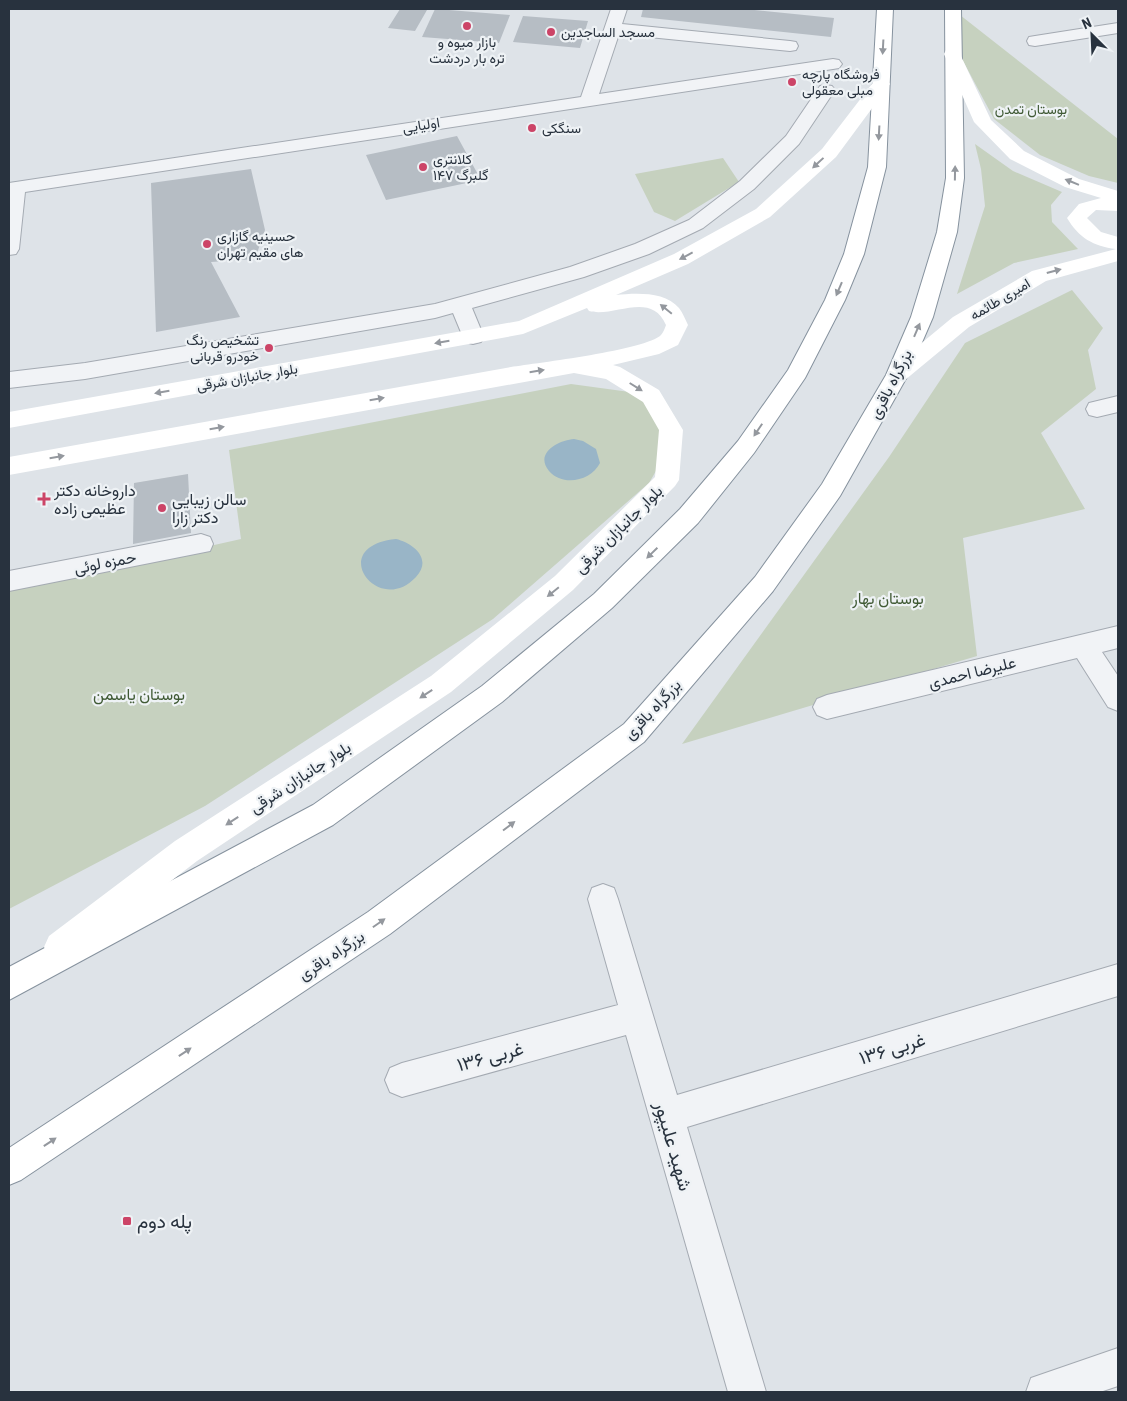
<svg xmlns="http://www.w3.org/2000/svg" width="1127" height="1401" viewBox="0 0 1127 1401" font-family="'Roboto Condensed',Vazirmatn,sans-serif">
<style>
.green{fill:#c6d1bf}
.water{fill:#99b5c7}
.building{fill:#b6bdc4}
.lines{fill:none;stroke-linecap:round;stroke-linejoin:round}
.street-casing{stroke:#a4aab2;stroke-width:2}
.highway-casing{stroke:#86929e;stroke-width:2}
.street{fill:#f1f3f6;fill-rule:evenodd}
.secondary{fill:#fff;fill-rule:evenodd}
.highway{fill:#fff;fill-rule:evenodd}
.oneway{fill:#94989e}
.poi-dot{fill:#cc4467;stroke:#eef2f5;stroke-width:2}
.labels{text-anchor:middle;stroke-width:4.5;stroke-linejoin:round;paint-order:stroke}
.far-poi-label{font-size:14px;fill:#28323e;stroke:#eef2f5;text-anchor:start}
.far-park-label{font-size:14px;fill:#405a35;stroke:#eef2f5}
.far-street-label{font-size:14px;fill:#28323e;stroke:#eef2f5}
.street-label{font-size:16px;fill:#28323e;stroke:#eef2f5}
.poi-label{font-size:16px;fill:#28323e;stroke:#eef2f5;text-anchor:start}
.park-label{font-size:16px;fill:#405a35;stroke:#eef2f5}
.near-street-label{font-size:19px;fill:#28323e;stroke:#eef2f5}
.near-poi-label{font-size:19px;fill:#28323e;stroke:#eef2f5;text-anchor:start}
</style>
<rect width="100%" height="100%" fill="#dee3e8"/>
<path class="green" d="M960,15L1118,139V183L1089,176L1040,155L994,119L962,59Z
M975,144L1013,171L1062,192L1051,205L1052,222L1078,249L1014,263L957,294L985,206L981,169Z
M723,158L739,182L675,221L654,212L635,174Z
M1072,290L1103,328L1088,350L1096,389L1041,433L1085,509L963,538L977,656L682,744L889,457L965,343Z
M571,384L637,393L660,403L671,445L649,483L493,619L205,806L9,909V591L241,539L229,450Z"/>
<path class="water" d="M574,439L583,441L596,449L600,463C591,481 563,487 549,471C534,453 559,440 574,439Z
M396,539C413,543 433,559 416,577C378,618 325,546 396,539Z"/>
<path class="building" d="M400,9H419L427,10L415,31L388,28Z
M435,9H437L510,15L499,43L422,37Z
M643,9H745L834,18L831,37L641,17Z
M523,16L588,21L580,48L513,42Z
M457,136L481,180L386,200L366,155Z
M251,169L265,230L255,259L211,262L240,317L156,332L151,183Z
M188,474L191,533L133,544L134,483Z"/>
<g class="lines">
<defs>
<path id="street" d="M611,9H627L622,24L790,41L796,42L798,46L796,50L790,51L619,34L599,94L833,59L839,60L842,64L839,68L833,69L25,192L19,249L16,254L9,255V183L581,97Z
M1118,23V33L1035,46L1029,45L1027,41L1029,37L1035,36Z
M826,85L832,86L835,90L799,144L754,189L703,228L649,254L584,277L472,308L484,337L481,342L473,344L465,342L453,313L435,318L85,379L9,388V372L85,363L435,304L570,267L635,244L689,220L740,181L786,136L820,86Z
M1118,396V412L1097,417L1089,415L1086,409L1089,403Z
M201,534L210,537L213,544L210,551L9,591V571Z
M1118,626V648L1102,652L1118,676V711L1108,707L1077,658L827,719L817,715L813,707L817,699L827,695Z
M603,884L614,888L618,899L677,1095L1118,964V996L687,1127L766,1392H728L626,1035L402,1097L390,1092L385,1080L390,1068L402,1063L618,1005L588,899L592,888Z
M1118,1348V1386L1100,1392H1026L1031,1378Z"/>
<path id="highway" d="M877,9H893L886,167L864,254L845,300L805,378L754,453L698,523L612,608L502,702L333,825L9,1000V967L313,805L482,686L594,594L680,509L738,441L788,370L825,300L844,254L868,167Z
M945,9H961L964,178L957,232L933,317L908,375L840,496L773,591L644,742L390,934L21,1180L9,1185V1148L368,912L624,724L755,577L822,484L886,375L911,317L937,232L946,178Z"/>
</defs>
<use href="#street" class="street-casing"/>
<use href="#highway" class="highway-casing"/>
<use href="#street" class="street"/>
<path class="secondary" d="M952,49L958,50L960,54L991,120L1024,151L1079,179L1118,191V211L1096,210L1087,218L1101,232L1118,237V261L1046,281L969,327L905,380L897,383L889,380L886,375L889,370L953,317L1032,271L1116,249C1093,246 1079,238 1067,218L1079,204L1101,198L1065,187L1010,159L974,122L944,54L946,50Z
M881,79L887,80L890,84L836,157L770,217L688,264L616,295C635,293 665,291 679,308C683,313 685,319 688,325L678,345L659,354L613,365L620,367L659,390L683,430L679,480L675,486L573,590L451,692L197,861L71,958L60,963L49,958L44,947L49,936L175,841L431,676L555,576L655,477L659,430L643,402L606,379L574,373L9,475V457L511,367C537,363 646,350 661,335C663,333 665,328 666,325C651,290 614,318 589,311L587,308L523,334L9,428V412L519,321L674,254L756,209L822,149L875,80Z"/>
<use href="#highway" class="highway"/>
</g>
<defs><path id="oneway-solid" d="M-6-.8H1V-3.2L6.5 0L1 3.2V.8H-6Z" transform="scale(1.25)"/></defs>
<g class="oneway">
<use href="#oneway-solid" transform="translate(883 47) rotate(93)"/>
<use href="#oneway-solid" transform="translate(879 133) rotate(93)"/>
<use href="#oneway-solid" transform="translate(818 163) rotate(137)"/>
<use href="#oneway-solid" transform="translate(955 173) rotate(-89)"/>
<use href="#oneway-solid" transform="translate(1072 182) rotate(-158)"/>
<use href="#oneway-solid" transform="translate(686 256) rotate(152)"/>
<use href="#oneway-solid" transform="translate(1054 271) rotate(-15)"/>
<use href="#oneway-solid" transform="translate(839 289) rotate(113)"/>
<use href="#oneway-solid" transform="translate(666 309) rotate(-141)"/>
<use href="#oneway-solid" transform="translate(917 330) rotate(-67)"/>
<use href="#oneway-solid" transform="translate(442 342) rotate(170)"/>
<use href="#oneway-solid" transform="translate(537 371) rotate(-9)"/>
<use href="#oneway-solid" transform="translate(636 387) rotate(32)"/>
<use href="#oneway-solid" transform="translate(162 392) rotate(170)"/>
<use href="#oneway-solid" transform="translate(377 399) rotate(-10)"/>
<use href="#oneway-solid" transform="translate(217 428) rotate(-10)"/>
<use href="#oneway-solid" transform="translate(758 430) rotate(124)"/>
<use href="#oneway-solid" transform="translate(57 457) rotate(-10)"/>
<use href="#oneway-solid" transform="translate(652 553) rotate(136)"/>
<use href="#oneway-solid" transform="translate(553 592) rotate(141)"/>
<use href="#oneway-solid" transform="translate(426 694) rotate(147)"/>
<use href="#oneway-solid" transform="translate(232 821) rotate(147)"/>
<use href="#oneway-solid" transform="translate(509 826) rotate(-37)"/>
<use href="#oneway-solid" transform="translate(379 923) rotate(-35)"/>
<use href="#oneway-solid" transform="translate(185 1052) rotate(-34)"/>
<use href="#oneway-solid" transform="translate(50 1142) rotate(-34)"/>
</g>
<g class="poi-dot">
<circle cx="467" cy="26" r="5"/>
<circle cx="551" cy="32" r="5"/>
<circle cx="792" cy="82" r="5"/>
<circle cx="532" cy="128" r="5"/>
<circle cx="423" cy="167" r="5"/>
<circle cx="207" cy="244" r="5"/>
<circle cx="269" cy="348" r="5"/>
<path d="M41.5 491.5h5v5h5v5h-5v5h-5v-5h-5v-5h5z"/>
<circle cx="162" cy="508" r="5"/>
<rect x="122" y="1216" width="10" height="10" rx="2.5"/>
</g>
<g class="labels">
<g class="far-poi-label">
<text x="561" y="37">مسجد الساجدین</text>
<text x="467" y="47" text-anchor="middle">بازار میوه و<tspan x="467" dy="16">تره بار دردشت</tspan></text>
<text x="802" y="79">فروشگاه پارچه<tspan x="802" dy="16">مبلی معقولی</tspan></text>
<text x="542" y="133">سنگکی</text>
<text x="433" y="164">کلانتری<tspan x="433" dy="16">۱۴۷ گلبرگ</tspan></text>
<text x="217" y="241">حسینیه گازاری<tspan x="217" dy="16">های مقیم تهران</tspan></text>
<text x="259" y="345" text-anchor="end">تشخیص رنگ<tspan x="259" dy="16">خودرو قربانی</tspan></text>
</g>
<g class="far-park-label">
<text x="1031" y="114">بوستان تمدن</text>
</g>
<g class="far-street-label">
<text transform="translate(421 125) rotate(-9)" y="5">اولیایی</text>
<text transform="translate(1000 299) rotate(-31)" y="5">امیری طائمه</text>
<text transform="translate(247 377) rotate(-10)" y="5">بلوار جانبازان شرقی</text>
</g>
<g class="street-label">
<text transform="translate(890 384) rotate(-63)" y="6">بزرگراه باقری</text>
<text transform="translate(618 529) rotate(-45)" y="6">بلوار جانبازان شرقی</text>
<text transform="translate(105 562) rotate(-11)" y="6">حمزه لوئی</text>
<text transform="translate(972 672) rotate(-14)" y="6">علیرضا احمدی</text>
<text transform="translate(652 709) rotate(-47)" y="6">بزرگراه باقری</text>
<text transform="translate(300 777) rotate(-33)" y="6">بلوار جانبازان شرقی</text>
<text transform="translate(331 955) rotate(-34)" y="6">بزرگراه باقری</text>
</g>
<g class="poi-label">
<text x="54" y="496">داروخانه دکتر<tspan x="54" dy="18">عظیمی زاده</tspan></text>
<text x="172" y="505">سالن زیبایی<tspan x="172" dy="18">دکتر زارا</tspan></text>
</g>
<g class="park-label">
<text x="888" y="604">بوستان بهار</text>
<text x="139" y="700">بوستان یاسمن</text>
</g>
<g class="near-street-label">
<text transform="translate(892 1048) rotate(-17)" y="7">۱۳۶ غربی</text>
<text transform="translate(490 1056) rotate(-15)" y="7">۱۳۶ غربی</text>
<text transform="translate(674 1146) rotate(74)" y="7">شهید علیپور</text>
</g>
<g class="near-poi-label">
<text x="137" y="1228">پله دوم</text>
</g>
</g>
<rect width="1127" height="1401" fill="none" stroke="#28323e" stroke-width="20"/>
<g transform="translate(1092 35) rotate(336)" stroke="#eef2f5" stroke-width="4" paint-order="stroke">
<path d="M0-4L9 19L0 12L-9 19Z" fill="#28323e"/>
<text y="-8" font-size="14" font-weight="bold" text-anchor="middle" fill="#28323e">N</text>
</g>
</svg>
